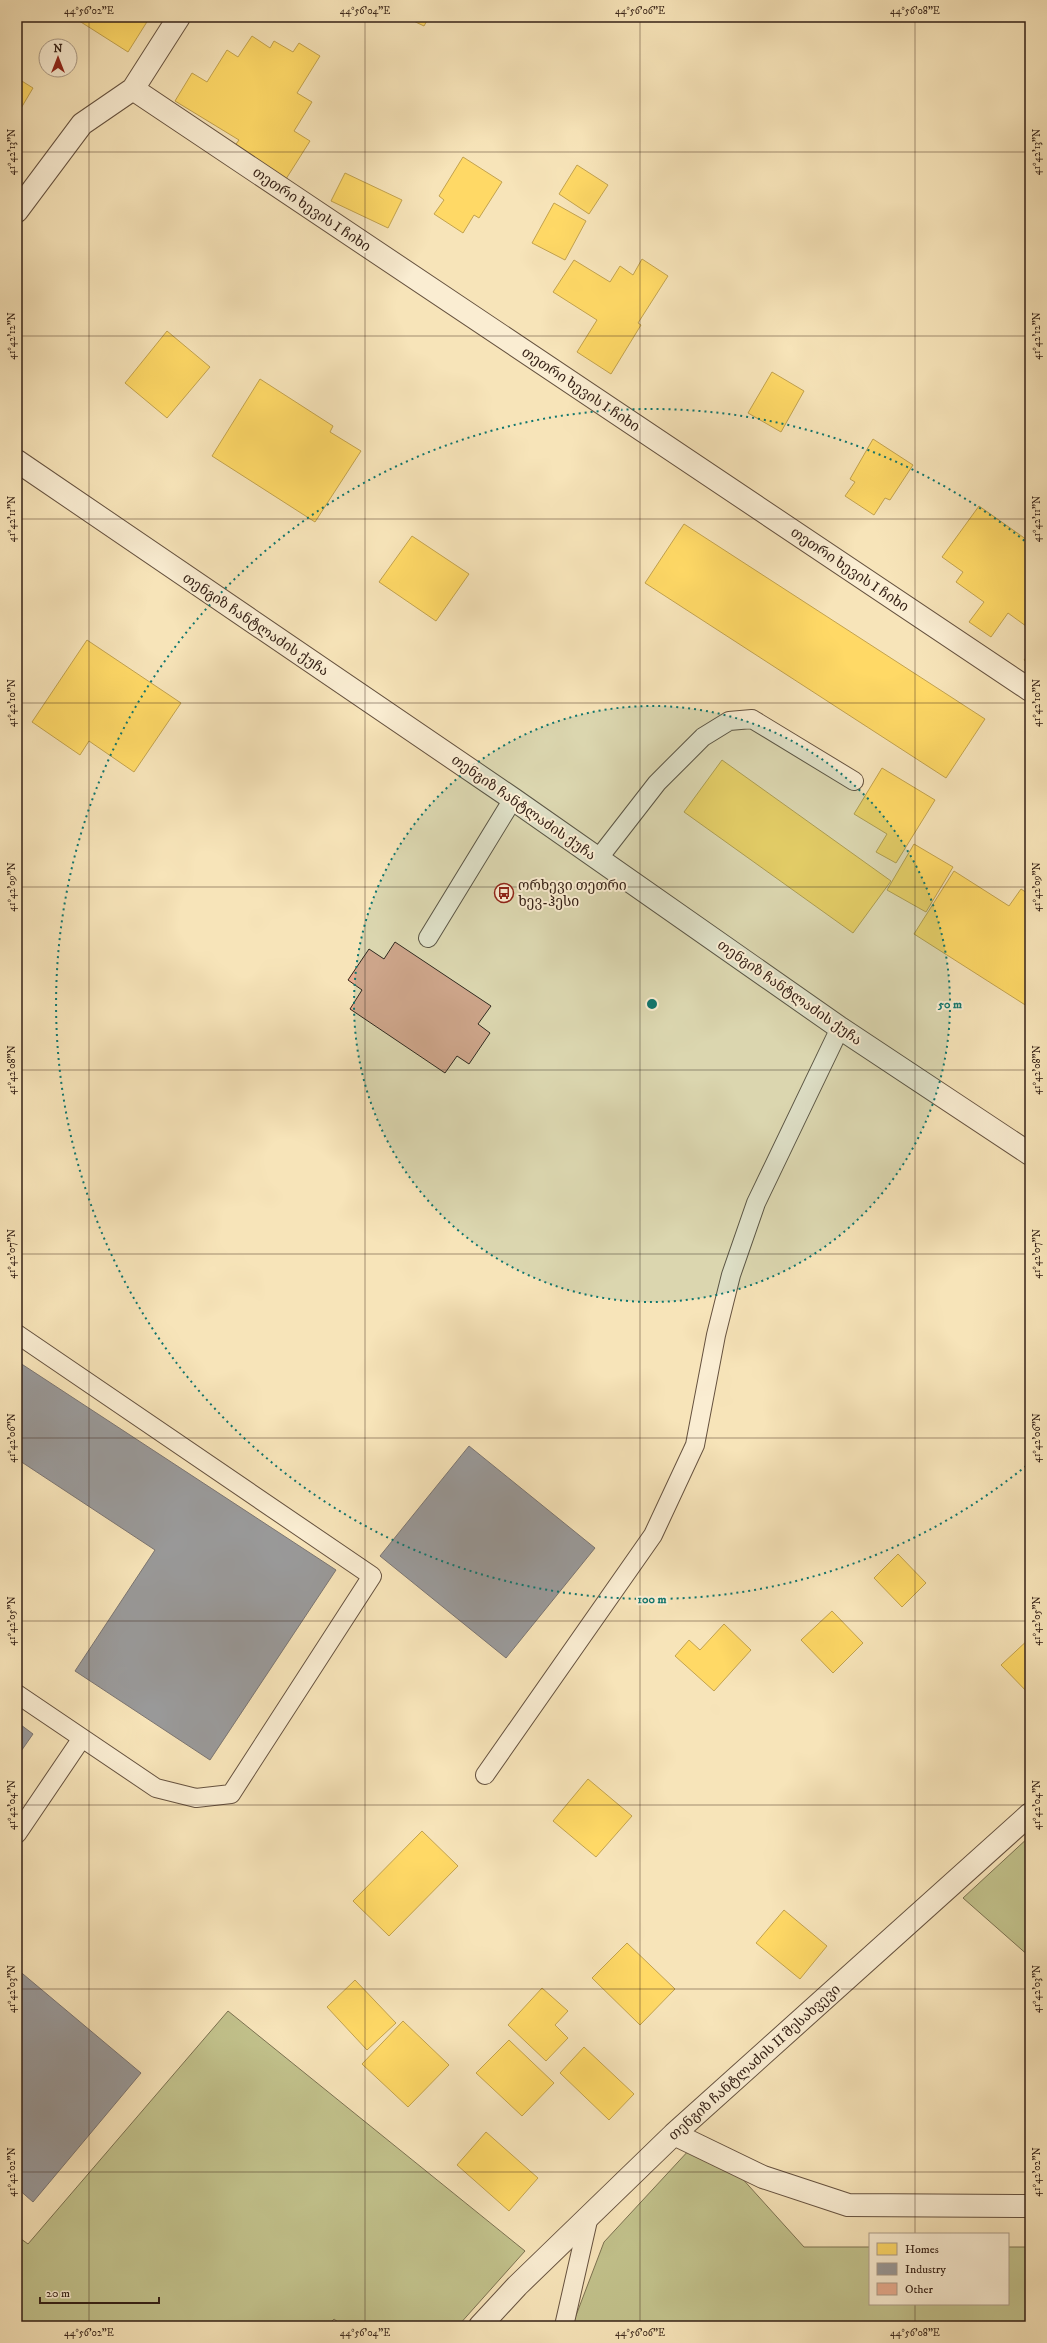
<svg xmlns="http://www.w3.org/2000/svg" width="1047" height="2343" viewBox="0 0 1047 2343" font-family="'IM FELL DW Pica','Noto Serif Georgian',serif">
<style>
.green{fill:#c2c28c;stroke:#7c7251}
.homes{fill:#ffd966;stroke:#c2a24e}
.industry{fill:#999;stroke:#7b7572}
.building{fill:#e8ac8f;stroke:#352116}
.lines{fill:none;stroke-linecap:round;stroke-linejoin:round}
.service-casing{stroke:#66523f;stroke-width:20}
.minor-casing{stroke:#66523f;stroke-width:24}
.tertiary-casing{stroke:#66523f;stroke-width:24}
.service{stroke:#faedd2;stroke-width:18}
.minor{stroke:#faedd2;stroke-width:22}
.tertiary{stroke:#faedd2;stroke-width:22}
.ticks{fill:none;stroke:#352116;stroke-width:1;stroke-opacity:0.45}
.ring{fill:none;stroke:#0f766e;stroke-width:2;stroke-dasharray:2 4}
.labels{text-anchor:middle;stroke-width:4;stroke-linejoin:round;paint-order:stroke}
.street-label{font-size:14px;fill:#352116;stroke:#faedd2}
.poi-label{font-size:14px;fill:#352116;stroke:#faedd2;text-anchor:start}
.centre{fill:#0f766e;stroke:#faedd2;stroke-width:2}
.ring-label{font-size:12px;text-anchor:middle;font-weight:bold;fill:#0f766e;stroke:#faedd2;stroke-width:4;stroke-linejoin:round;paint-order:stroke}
.neatline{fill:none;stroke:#352116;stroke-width:1.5}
.ticks-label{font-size:10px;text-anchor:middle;fill:#352116}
</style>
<rect width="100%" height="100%" fill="#f7e4b9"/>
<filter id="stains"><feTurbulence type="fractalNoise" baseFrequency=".005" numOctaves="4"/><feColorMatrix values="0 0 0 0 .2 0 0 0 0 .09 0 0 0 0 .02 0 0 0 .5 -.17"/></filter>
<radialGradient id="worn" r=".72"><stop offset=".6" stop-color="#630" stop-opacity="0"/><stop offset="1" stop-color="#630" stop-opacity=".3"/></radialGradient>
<path class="green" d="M1030,1836V1957L963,1898Z
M228,2011L525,2251L458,2326H343L334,2319L327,2326H17V2236L28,2244Z
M703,2135L804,2247H870V2304H1008V2247H1030V2326H572L604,2242Z"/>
<path class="homes" d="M73,17H150L128,52Z
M405,17H429L424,26Z
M252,36L270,48L274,41L293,52L299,43L320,56L297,93L312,102L294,131L310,141L286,179L234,147L239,140L175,101L192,73L207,82L227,50L238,57Z
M17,78L33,88L17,115Z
M463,157L502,182L479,218L474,215L463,233L434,214L444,200L439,196Z
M577,165L608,185L589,214L559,194Z
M345,173L402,200L388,228L331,201Z
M554,203L586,221L565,260L532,243Z
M642,259L668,276L638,323L641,325L611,374L577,352L597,320L553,292L574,260L610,282L620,266L633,275Z
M167,331L210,367L167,418L125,383Z
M772,372L804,391L781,432L748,413Z
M260,379L333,426L330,432L361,451L315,522L212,456Z
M873,439L913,465L890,500L885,498L874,515L845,496L855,482L850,479Z
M979,506L1030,542V629L1008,613L991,637L969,622L984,602L956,582L963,572L942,557Z
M684,524L985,719L946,778L645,583Z
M412,536L469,574L436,621L379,582Z
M87,640L181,703L134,772L89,741L80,755L32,722Z
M1030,652V665L1024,660Z
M722,760L891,881L853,933L684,812Z
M882,768L935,800L896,863L876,852L887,834L854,814Z
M914,844L953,867L926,912L887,890Z
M954,871L1009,906L1021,889L1030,895V1008L914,934Z
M898,1554L926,1583L902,1607L874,1578Z
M832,1611L863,1643L833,1673L801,1640Z
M724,1624L751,1650L714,1691L675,1656L689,1640L700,1650Z
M1030,1638V1695L1001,1665Z
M588,1779L632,1816L596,1857L553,1821Z
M422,1831L458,1866L389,1936L353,1901Z
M784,1910L827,1946L800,1979L756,1943Z
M627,1943L675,1989L640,2025L592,1978Z
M355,1980L396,2023L367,2050L327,2007Z
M542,1988L568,2011L555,2025L568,2038L546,2061L508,2025Z
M403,2021L449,2065L408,2107L362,2064Z
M509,2040L554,2083L522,2116L476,2073Z
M584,2047L634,2094L609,2120L560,2073Z
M486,2132L538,2178L509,2211L457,2165Z"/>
<path class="industry" d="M17,1361L336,1570L210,1760L75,1671L155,1550L17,1459Z
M469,1446L595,1548L506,1658L380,1556Z
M17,1722L33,1734L17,1757Z
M17,1969L141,2073L33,2202L17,2188Z"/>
<path class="building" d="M395,942L491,1006L478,1024L490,1033L469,1064L457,1056L445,1073L350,1009L362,990L348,980L369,949L384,959Z"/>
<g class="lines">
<defs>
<path id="service" d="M598,859L657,783L703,737L729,721L752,719L854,781
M428,938L513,799
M17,1334L372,1576L231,1794L196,1798L156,1788L17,1694
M485,1775L653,1535L695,1445L716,1335L731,1275L756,1203L840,1028
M17,1834L82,1738
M564,2326L589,2216"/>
<path id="minor" d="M133,89L1030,690
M17,211L82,124L133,89L179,17
M674,2134L763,2177L848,2205L1030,2206
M480,2326L517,2286L674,2134L1030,1814"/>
<path id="tertiary" d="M17,461L513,799L840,1028L1030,1154"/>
</defs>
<use href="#service" class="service-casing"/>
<use href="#minor" class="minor-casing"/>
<use href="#tertiary" class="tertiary-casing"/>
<use href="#service" class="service"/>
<use href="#minor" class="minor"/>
<use href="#tertiary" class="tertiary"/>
</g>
<path class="ticks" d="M89,17V2326M365,17V2326M640,17V2326M915,17V2234M17,152H1030M17,336H1030M17,519H1030M17,703H1030M17,887H1030M17,1070H1030M17,1254H1030M17,1438H1030M17,1621H1030M17,1805H1030M17,1989H1030M17,2172H1030M915,2304V2326"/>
<circle cx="652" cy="1004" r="298" fill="#0f766e" fill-opacity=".12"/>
<g class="ring">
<circle cx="652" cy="1004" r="298"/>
<path d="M1026 1466A595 595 0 1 1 1026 542"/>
</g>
<defs>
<symbol id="bus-ring" viewBox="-11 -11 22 22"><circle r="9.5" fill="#faedd2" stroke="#8f2418" stroke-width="1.5"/><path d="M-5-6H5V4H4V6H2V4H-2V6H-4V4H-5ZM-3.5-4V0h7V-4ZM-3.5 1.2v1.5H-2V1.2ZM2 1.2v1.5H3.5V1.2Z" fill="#8f2418"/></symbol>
</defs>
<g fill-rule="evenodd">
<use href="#bus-ring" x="493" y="882" width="22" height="22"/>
</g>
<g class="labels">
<g class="street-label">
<text transform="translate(312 209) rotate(34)" y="5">თეთრი ხევის I ჩიხი</text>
<text transform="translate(581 389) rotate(34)" y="5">თეთრი ხევის I ჩიხი</text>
<text transform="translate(850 569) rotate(34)" y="5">თეთრი ხევის I ჩიხი</text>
<text transform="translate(256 624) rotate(34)" y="5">თენგიზ ჩანტლაძის ქუჩა</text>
<text transform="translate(524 807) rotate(35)" y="5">თენგიზ ჩანტლაძის ქუჩა</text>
<text transform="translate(790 992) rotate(35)" y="5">თენგიზ ჩანტლაძის ქუჩა</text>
<text transform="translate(754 2062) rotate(-42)" y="5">თენგიზ ჩანტლაძის II შესახვევი</text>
</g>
<g class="poi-label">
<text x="518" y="890">ორხევი თეთრი<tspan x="518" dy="16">ხევ-ჰესი</tspan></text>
</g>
</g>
<circle cx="652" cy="1004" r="6" class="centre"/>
<g class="ring-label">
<text x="950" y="1008">50 m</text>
<text x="652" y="1603">100 m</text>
</g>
<rect width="1047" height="2343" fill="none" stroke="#f7e4b9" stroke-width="44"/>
<rect x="869" y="2233" width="140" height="72" fill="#faedd2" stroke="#ab9b87"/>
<rect x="877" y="2243" width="20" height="12" fill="#ffd966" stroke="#ab9b87"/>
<text x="905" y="2253" font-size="12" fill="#352116">Homes</text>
<rect x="877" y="2263" width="20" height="12" fill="#999999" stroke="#ab9b87"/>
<text x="905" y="2273" font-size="12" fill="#352116">Industry</text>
<rect x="877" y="2283" width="20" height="12" fill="#e8ac8f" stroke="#ab9b87"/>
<text x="905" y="2293" font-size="12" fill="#352116">Other</text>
<g transform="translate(58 58)"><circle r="19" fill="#faedd2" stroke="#ab9b87"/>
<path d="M0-3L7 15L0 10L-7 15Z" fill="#8f2418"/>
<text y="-6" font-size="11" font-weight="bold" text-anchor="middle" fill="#352116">N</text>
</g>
<path d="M40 2297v6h119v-6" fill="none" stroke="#352116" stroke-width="2"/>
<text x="46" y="2297" font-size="12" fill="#352116" stroke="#faedd2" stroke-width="3" paint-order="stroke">20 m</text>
<rect x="22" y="22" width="1003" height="2299" class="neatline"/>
<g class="ticks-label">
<text x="89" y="14">44°56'02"E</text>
<text x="365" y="14">44°56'04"E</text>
<text x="640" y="14">44°56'06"E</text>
<text x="915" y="14">44°56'08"E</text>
<text transform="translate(11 152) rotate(-90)" y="4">41°42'13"N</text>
<text transform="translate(1036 152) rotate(-90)" y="4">41°42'13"N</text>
<text transform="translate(11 336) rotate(-90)" y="4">41°42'12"N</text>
<text transform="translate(1036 336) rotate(-90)" y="4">41°42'12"N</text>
<text transform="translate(11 519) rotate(-90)" y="4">41°42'11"N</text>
<text transform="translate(1036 519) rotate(-90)" y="4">41°42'11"N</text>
<text transform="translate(11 703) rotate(-90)" y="4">41°42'10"N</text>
<text transform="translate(1036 703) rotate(-90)" y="4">41°42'10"N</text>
<text transform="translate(11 887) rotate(-90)" y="4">41°42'09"N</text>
<text transform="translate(1036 887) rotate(-90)" y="4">41°42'09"N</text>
<text transform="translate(11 1070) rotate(-90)" y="4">41°42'08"N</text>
<text transform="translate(1036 1070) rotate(-90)" y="4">41°42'08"N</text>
<text transform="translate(11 1254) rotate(-90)" y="4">41°42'07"N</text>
<text transform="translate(1036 1254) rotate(-90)" y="4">41°42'07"N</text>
<text transform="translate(11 1438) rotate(-90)" y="4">41°42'06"N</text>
<text transform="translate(1036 1438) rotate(-90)" y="4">41°42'06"N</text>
<text transform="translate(11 1621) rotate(-90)" y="4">41°42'05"N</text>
<text transform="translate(1036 1621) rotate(-90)" y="4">41°42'05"N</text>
<text transform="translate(11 1805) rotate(-90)" y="4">41°42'04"N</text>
<text transform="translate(1036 1805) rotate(-90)" y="4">41°42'04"N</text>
<text transform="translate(11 1989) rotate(-90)" y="4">41°42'03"N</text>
<text transform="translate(1036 1989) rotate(-90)" y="4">41°42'03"N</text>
<text transform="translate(11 2172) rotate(-90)" y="4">41°42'02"N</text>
<text transform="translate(1036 2172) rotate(-90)" y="4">41°42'02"N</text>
<text x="89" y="2336">44°56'02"E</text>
<text x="365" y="2336">44°56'04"E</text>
<text x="640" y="2336">44°56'06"E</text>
<text x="915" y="2336">44°56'08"E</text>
</g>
<rect width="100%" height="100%" filter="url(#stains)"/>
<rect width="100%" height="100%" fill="url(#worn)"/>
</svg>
